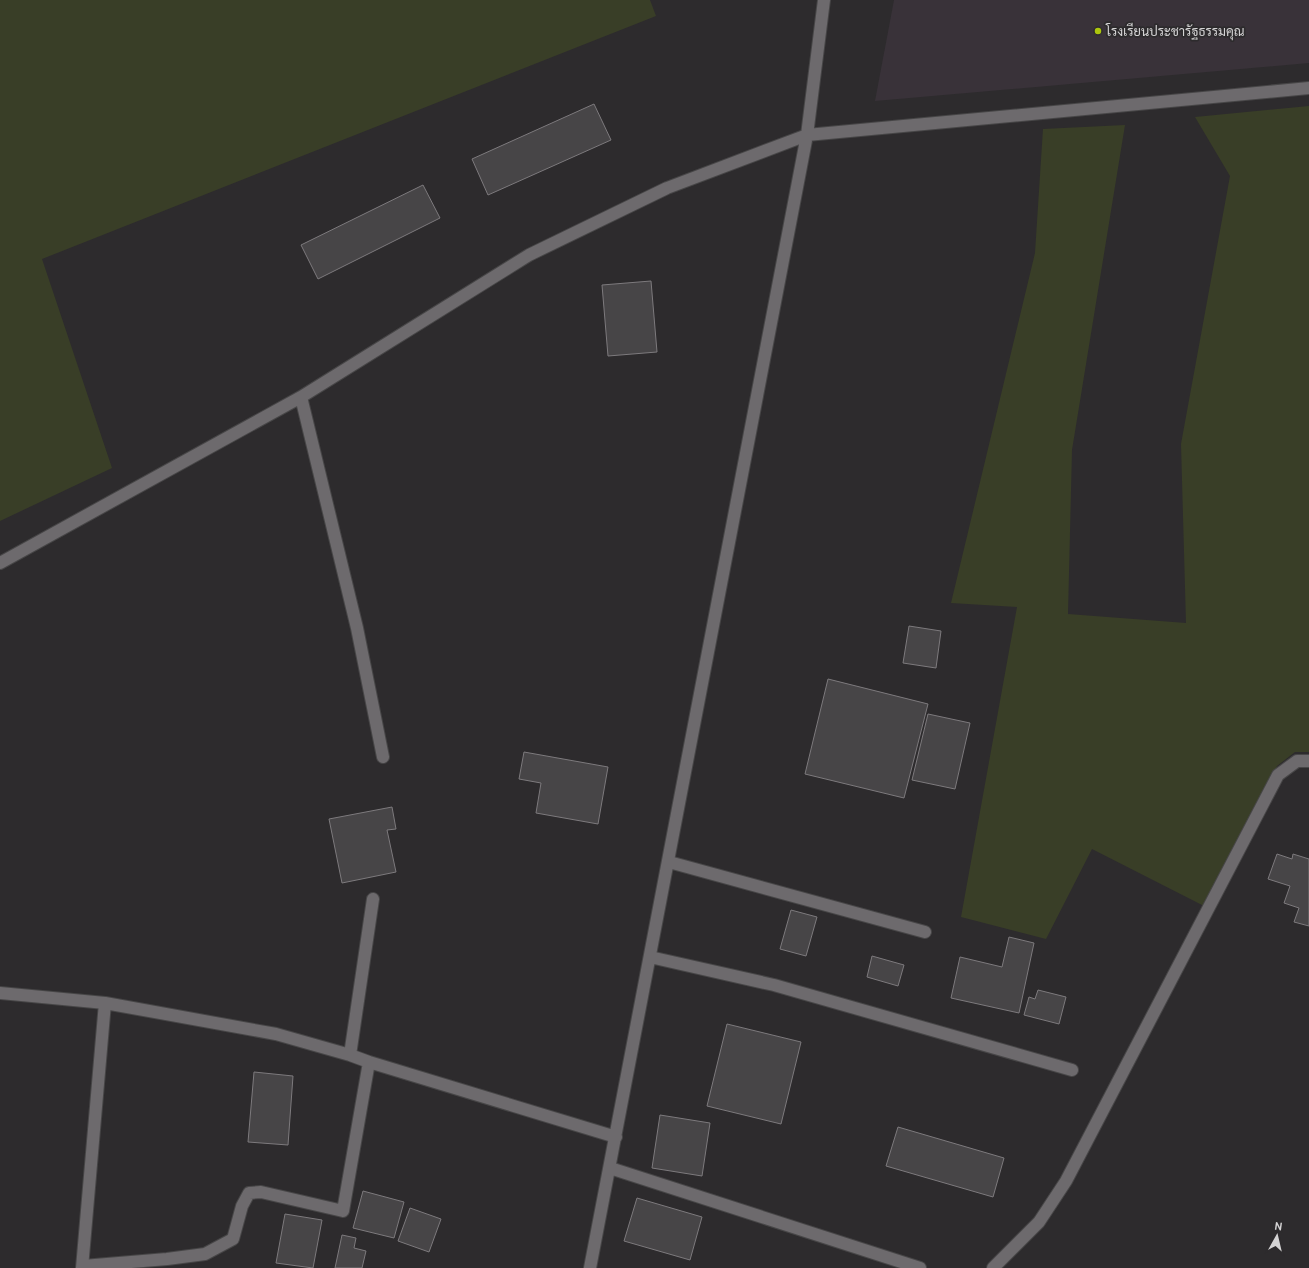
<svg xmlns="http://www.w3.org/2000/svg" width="1309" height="1268" viewBox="0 0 1309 1268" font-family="Overpass,Sarabun,sans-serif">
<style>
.built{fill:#393239}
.green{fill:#393e27}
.building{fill:#474547;stroke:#7d7a7d}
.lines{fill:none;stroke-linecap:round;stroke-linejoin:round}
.minor-casing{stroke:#474647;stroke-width:14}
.minor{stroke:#6d6a6d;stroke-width:12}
.poi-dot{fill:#adc60d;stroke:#2d2b2d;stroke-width:1.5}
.labels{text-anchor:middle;stroke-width:3.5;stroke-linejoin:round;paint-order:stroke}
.poi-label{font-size:13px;fill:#d4d3d4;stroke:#2d2b2d;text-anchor:start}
</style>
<rect width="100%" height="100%" fill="#2d2b2d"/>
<path class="built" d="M894,0H1309V63L875,101Z"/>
<path class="green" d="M0,0H650L656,16L42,259L112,468L0,521Z
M1309,106V752H1295L1277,766L1204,906L1092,849L1046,939L961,917L1017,607L951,603L1035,253L1043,129L1125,125L1072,450L1068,614L1186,623L1181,444L1230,176L1195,117Z"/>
<path class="building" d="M594,104L611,140L488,195L472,159Z
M423,185L440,218L318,279L301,245Z
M651,281L657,352L608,356L602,285Z
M909,626L941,631L936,668L903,663Z
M828,679L928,704L904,798L805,774Z
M928,714L970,723L955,789L912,780Z
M524,752L608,767L598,824L536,813L541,783L519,779Z
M392,807L396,829L387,830L396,872L342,883L329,819Z
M1277,854L1292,859L1293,854L1309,859V926L1294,922L1299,908L1284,903L1290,886L1268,879Z
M791,910L817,917L806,956L780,949Z
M1009,937L1034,943L1019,1013L951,998L960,957L1002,967Z
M872,956L904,965L898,986L867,977Z
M1038,990L1066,997L1059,1024L1024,1015L1029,997L1035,999Z
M727,1024L801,1042L781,1124L707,1106Z
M254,1072L293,1076L288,1145L248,1142Z
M660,1115L710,1123L702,1176L652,1168Z
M898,1127L1004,1158L993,1197L886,1166Z
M363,1191L404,1202L394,1238L353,1228Z
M637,1198L702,1217L690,1260L624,1241Z
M410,1208L441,1219L429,1252L398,1241Z
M285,1214L322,1220L313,1268L276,1263Z
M342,1235L356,1238L354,1248L366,1251L362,1268H335Z"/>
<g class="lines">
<defs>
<path id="minor" d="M301,397L357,628L383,757
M0,563L301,397L529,255L667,188L807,135L1309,88
M669,862L925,932
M650,957L774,985L1072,1070
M0,993L105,1003L276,1034L350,1055L369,1062L616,1137
M350,1055L373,899
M610,1168L920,1268
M83,1266L167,1259L205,1254L233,1239L242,1206L249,1193L261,1192L343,1211L369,1062
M82,1268L105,1003
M590,1268L807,135L824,0
M993,1268L1039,1222L1066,1181L1278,775L1297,761H1309"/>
</defs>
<use href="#minor" class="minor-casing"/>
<use href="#minor" class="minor"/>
</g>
<circle class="poi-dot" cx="1098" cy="31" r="4"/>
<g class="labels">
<g class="poi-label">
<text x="1106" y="36">โรงเรียนประชารัฐธรรมคุณ</text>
</g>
</g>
<g transform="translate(1277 1236) rotate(8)" stroke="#2d2b2d" stroke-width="3" paint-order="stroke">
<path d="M0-3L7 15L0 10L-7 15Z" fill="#d4d3d4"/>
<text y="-6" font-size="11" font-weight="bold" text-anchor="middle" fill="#d4d3d4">N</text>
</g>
</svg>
